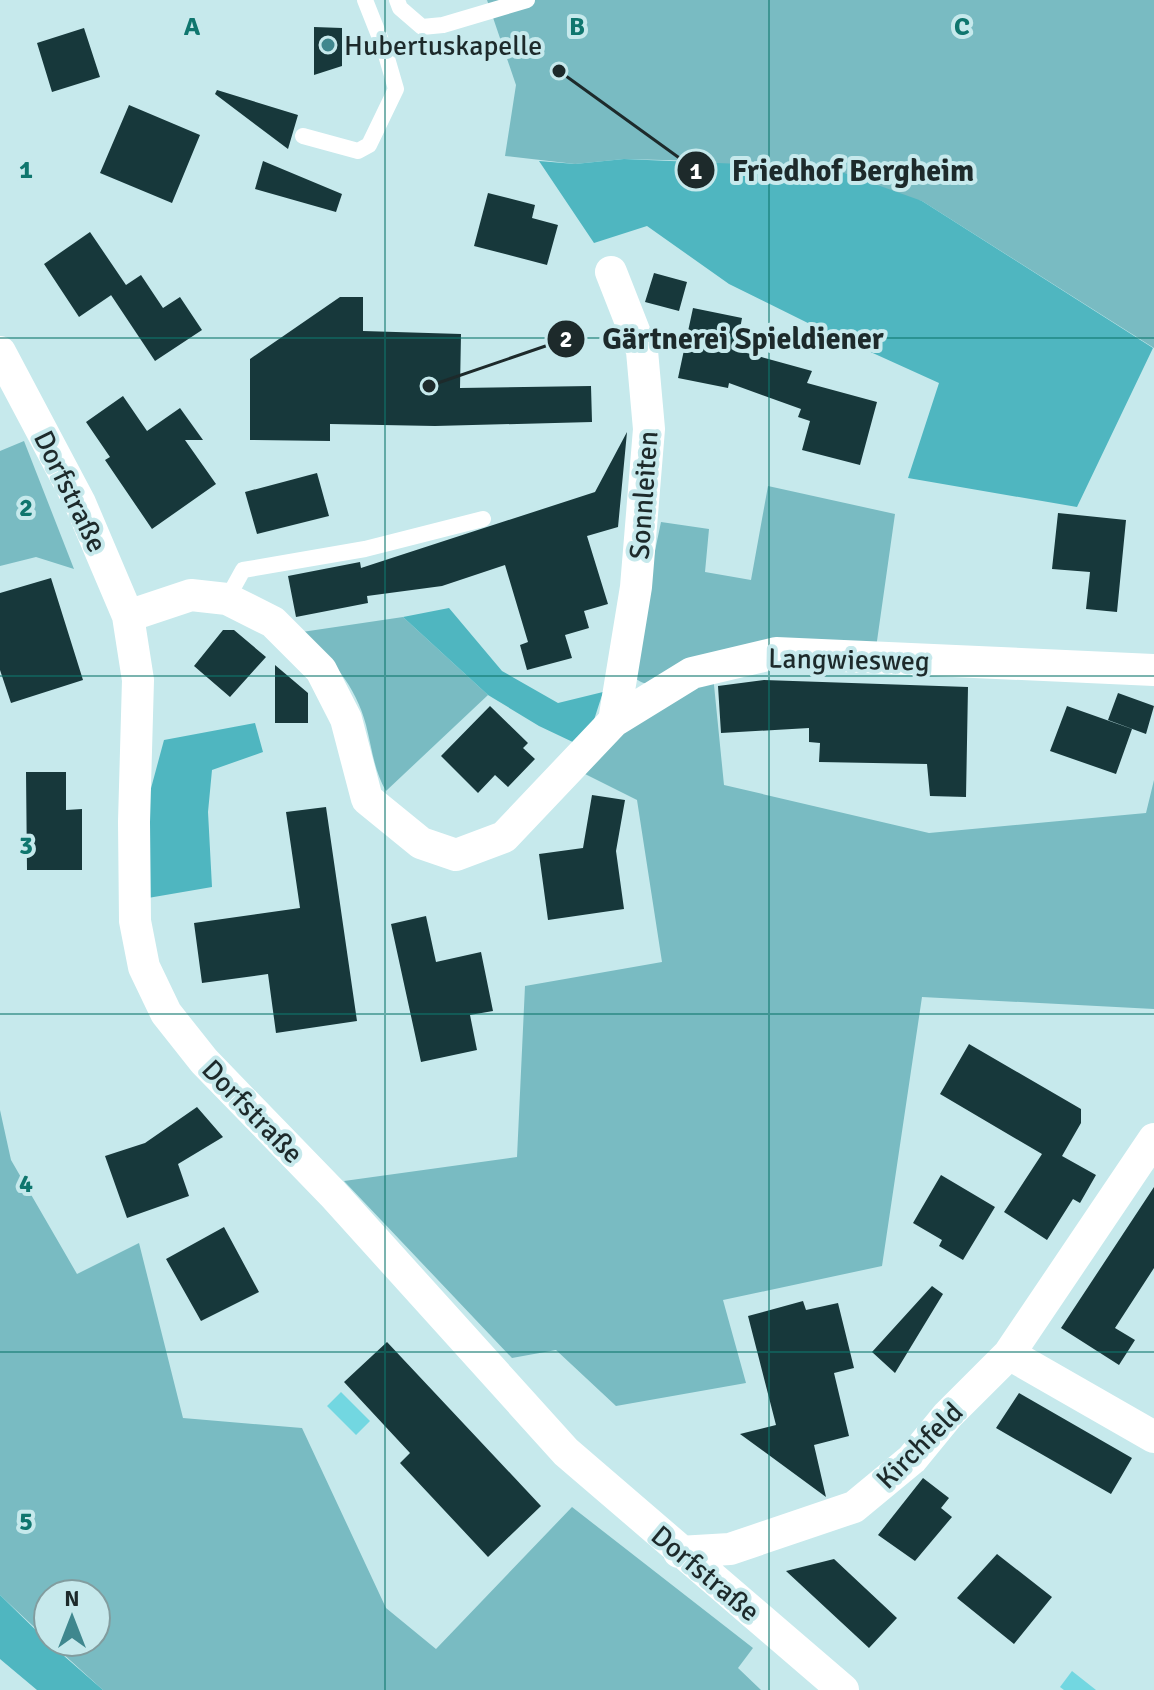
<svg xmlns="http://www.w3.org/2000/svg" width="1154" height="1690" viewBox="0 0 1154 1690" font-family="Signika,sans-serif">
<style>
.green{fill:#79bbc2}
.forest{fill:#4fb6c0}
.water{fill:#72d7e1}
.building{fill:#17383b}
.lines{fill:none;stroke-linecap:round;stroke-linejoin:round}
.lane{stroke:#fff;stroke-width:16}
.street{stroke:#fff;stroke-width:32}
.grid{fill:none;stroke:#0f766e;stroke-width:2;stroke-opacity:0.55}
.poi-dot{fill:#3f878e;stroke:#c6e9ec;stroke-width:3}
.labels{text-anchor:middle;stroke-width:8;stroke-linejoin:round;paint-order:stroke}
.poi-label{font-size:28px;fill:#1d2a2b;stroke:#c6e9ec;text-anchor:start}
.street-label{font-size:28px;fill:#1d2a2b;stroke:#c6e9ec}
.grid-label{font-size:26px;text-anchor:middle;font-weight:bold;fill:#0f766e;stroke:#c6e9ec;stroke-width:8;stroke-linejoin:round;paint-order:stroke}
.leader{fill:none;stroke:#1d2a2b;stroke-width:3}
.callout-dot{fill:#1d2a2b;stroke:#c6e9ec;stroke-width:3}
.mark-label{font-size:24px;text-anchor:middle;font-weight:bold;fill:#fff}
.callout-label{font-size:30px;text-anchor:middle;font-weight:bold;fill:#1d2a2b;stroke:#c6e9ec;stroke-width:8;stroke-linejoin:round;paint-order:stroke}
</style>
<rect width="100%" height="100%" fill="#c6e9ec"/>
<path class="green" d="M487,0H1154V348L922,201L701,161L624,159L575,164L505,156L516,85Z
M24,441L74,569L36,557L0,566V451Z
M768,486L895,514L876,648L650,684C638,683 633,678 631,666L661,522L709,529L705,572L751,580Z
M403,617L488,695L386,791C374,771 372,748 366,725C356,686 331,658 302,632Z
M713,675L724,785L929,833L1146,813L1154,780V1009L922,997L882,1266L723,1300L746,1383L616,1406L556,1350L512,1358L344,1181L517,1157L525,986L662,962L637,800L581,772L619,732Z
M0,1110L11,1160L77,1274L139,1243L183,1418L302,1428L386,1608L436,1649L572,1507L753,1648L738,1668L761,1690H103L50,1642H96V1594H48V1640L0,1595Z"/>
<path class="forest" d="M624,159L830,168L922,201L1153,348L1077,507L908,478L939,383L822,330L729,284L647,226L594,243L539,161L575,164Z
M449,608L502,671L558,703L603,692L593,723L577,744L539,726L488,695L403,617Z
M255,723L263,752L212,770L208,812L212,887L148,898L150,792L164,740Z
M0,1595L48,1642L103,1690H37L0,1659Z"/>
<path class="water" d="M341,1392L370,1421L356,1435L327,1406Z
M1072,1671L1096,1690H1064L1060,1687Z"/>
<path class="building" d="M314,27L342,28V66L314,75Z
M84,28L100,77L52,92L37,43Z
M217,90L298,115L288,149L215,94Z
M129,105L200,135L172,203L100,173Z
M263,161L342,194L336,212L255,189Z
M488,193L535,205L532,218L558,225L547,265L474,246Z
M90,232L126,285L79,317L44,264Z
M654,273L687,282L679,311L645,302Z
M141,275L163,308L180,297L202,330L155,361L111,295Z
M340,297H363V331L461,334L460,388L591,386L592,422L435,426L330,424V441L250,440V359Z
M693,308L742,318L736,350L812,371L807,383L877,402L860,465L802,450L810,421L798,417L801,409L729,383L728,388L678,378Z
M123,396L147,431L180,408L203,440H185L216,484L152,529L105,460L110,457L86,422Z
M627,432L618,527L587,536L608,604L584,611L589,628L565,635L572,658L527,670L520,645L528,642L505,565L442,586L367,596L368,603L296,617L288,576L360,562L361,568L595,492Z
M317,473L329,516L257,534L245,492Z
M1058,513L1126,520L1117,612L1086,609L1090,572L1052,569Z
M51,578L83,680L11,703L0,670V593Z
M223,630H234L266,657L230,697L194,666Z
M275,665L308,693V723H275Z
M764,680L968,687L966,797L930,796L927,764L819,762L820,743L809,742V728L721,733L718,686Z
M1118,693L1154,706L1146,734L1108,720Z
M490,706L528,743L523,748L535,759L508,787L495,775L478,793L441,756Z
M1067,706L1132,729L1116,774L1050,751Z
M26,772H66V810L82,809V870H27Z
M592,795L625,800L616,851L624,909L548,920L539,854L583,848Z
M326,807L357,1021L276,1033L268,974L202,983L194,923L300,908L286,812Z
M426,916L436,962L481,952L493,1011L470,1015L477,1050L421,1062L391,924Z
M969,1044L1081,1109V1123L1062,1156L1096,1175L1080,1203L1073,1199L1047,1240L1004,1212L1042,1154L940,1094Z
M197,1107L223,1137L178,1164L189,1196L127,1218L105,1156L145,1143Z
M941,1175L995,1207L963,1260L939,1246L942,1240L913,1223Z
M1154,1187V1268L1115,1328L1135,1340L1119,1365L1061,1328Z
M224,1227L259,1292L201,1321L166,1259Z
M932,1286L943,1294L895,1373L872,1352Z
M803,1301L806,1310L838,1303L854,1368L834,1373L849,1436L814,1445L826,1497L740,1434L776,1425L748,1316Z
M387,1342L541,1506L488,1557L400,1463L410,1453L344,1382Z
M1019,1393L1132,1458L1111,1494L996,1428Z
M923,1478L949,1498L941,1508L952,1517L915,1561L878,1535Z
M997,1554L1052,1597L1014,1644L957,1598Z
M834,1559L897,1618L869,1648L786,1571Z"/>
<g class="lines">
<path class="lane" d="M397,0L400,8L422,27L443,25L527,0
M303,136L358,151L369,145L396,89L384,48L365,0
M227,599L243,570L365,549L483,519"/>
<path class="street" d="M611,272L642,351L649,429L636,587L614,721
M0,352L80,503L128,616L138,680L134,822L135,921L144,967L166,1013L204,1061L333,1194L566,1452L843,1690
M128,616L191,595L227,599L273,622L321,670L346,719L367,799L421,843L456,855L504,837L614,721L692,673L776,653L1154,670
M1009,1354L1154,1139
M679,1552L730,1549L854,1507L912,1459L948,1415L1009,1354L1154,1437"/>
</g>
<path class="grid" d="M385,0V1690M769,0V1690M0,338H1154M0,676H1154M0,1014H1154M0,1352H1154"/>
<circle class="poi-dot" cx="328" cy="45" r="8"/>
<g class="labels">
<g class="poi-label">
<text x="344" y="55">Hubertuskapelle</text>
</g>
<g class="street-label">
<text transform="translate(71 491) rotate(64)" y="10">Dorfstraße</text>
<text transform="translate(643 495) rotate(-86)" y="10">Sonnleiten</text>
<text transform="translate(849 659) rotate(1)" y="10">Langwiesweg</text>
<text transform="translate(253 1111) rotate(46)" y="10">Dorfstraße</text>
<text transform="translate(919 1445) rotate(-45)" y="10">Kirchfeld</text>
<text transform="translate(706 1573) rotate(40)" y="10">Dorfstraße</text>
</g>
</g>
<g class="grid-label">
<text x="192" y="35">A</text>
<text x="577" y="35">B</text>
<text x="962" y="35">C</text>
<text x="26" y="178">1</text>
<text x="26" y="516">2</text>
<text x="26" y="854">3</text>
<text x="26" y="1192">4</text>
<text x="26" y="1530">5</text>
</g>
<path class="leader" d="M559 71L696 170M429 386L566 339"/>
<g class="callout-dot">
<circle cx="559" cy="71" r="8"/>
<circle cx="429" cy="386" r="8"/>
<circle cx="696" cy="170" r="20"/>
<circle cx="566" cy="339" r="20"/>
</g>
<g class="mark-label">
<text x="696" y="179">1</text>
<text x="566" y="347">2</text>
</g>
<g class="callout-label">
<text x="853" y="181">Friedhof Bergheim</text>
<text x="743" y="349">Gärtnerei Spieldiener</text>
</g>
<g transform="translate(72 1618)"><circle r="38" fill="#c6e9ec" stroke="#829d9f" stroke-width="2"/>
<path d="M0-6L14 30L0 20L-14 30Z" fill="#3f878e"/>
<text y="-12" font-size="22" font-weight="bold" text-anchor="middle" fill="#1d2a2b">N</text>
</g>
</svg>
